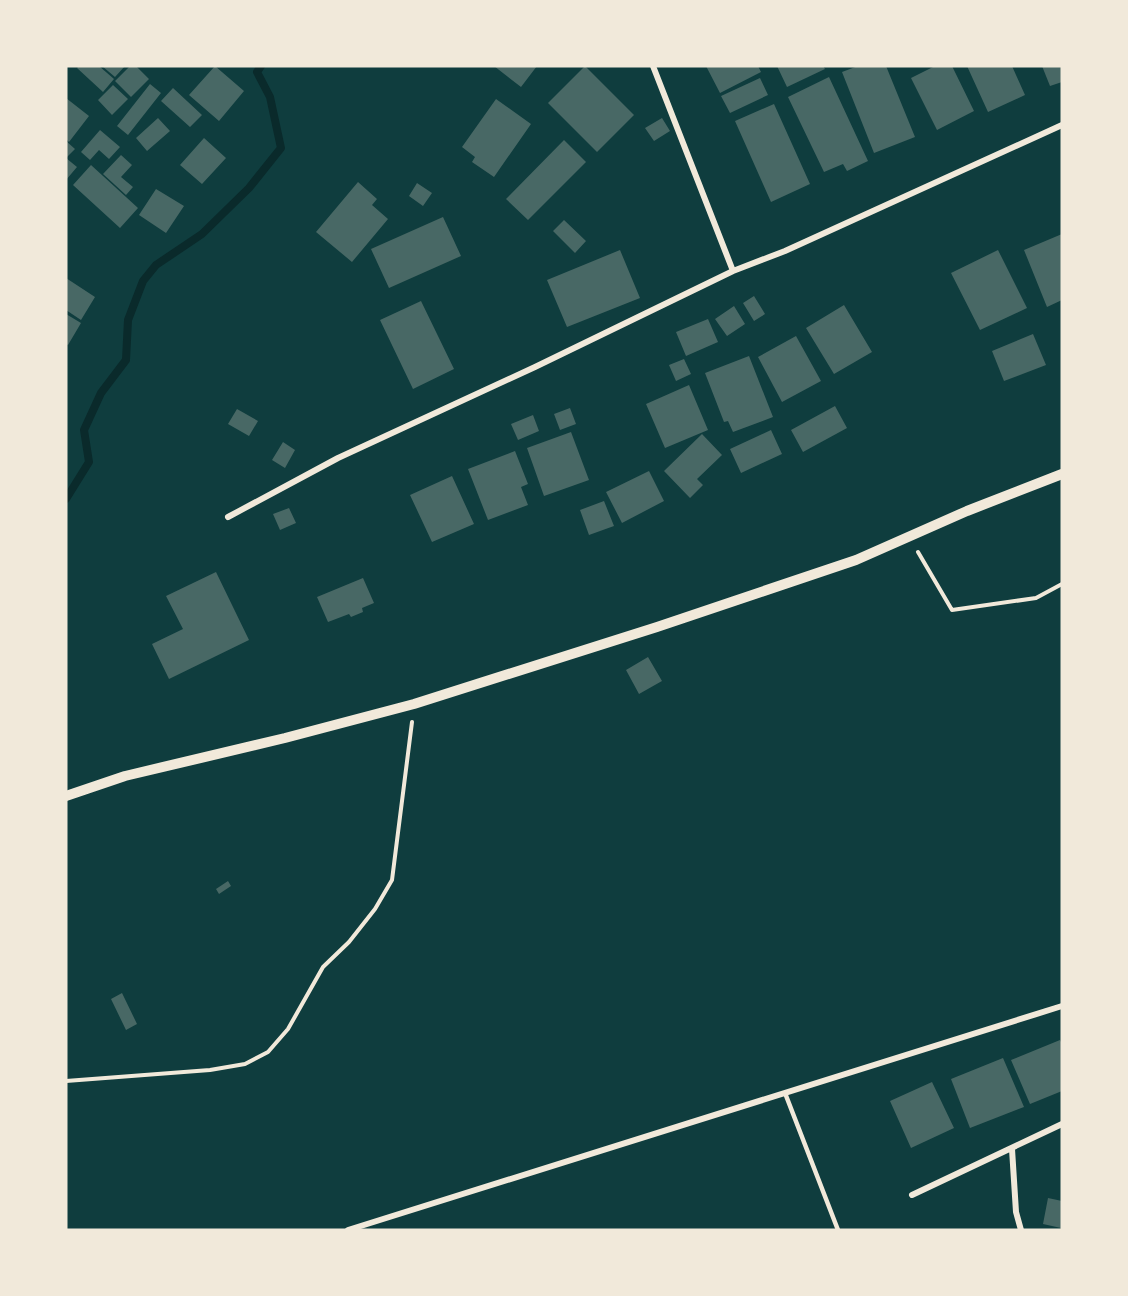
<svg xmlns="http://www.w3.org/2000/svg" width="1128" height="1296" viewBox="0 0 1128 1296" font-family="'Public Sans',sans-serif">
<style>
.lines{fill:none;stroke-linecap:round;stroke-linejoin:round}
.stream{stroke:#0a2a2b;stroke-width:8}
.building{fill:#486865}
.path{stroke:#f1e9da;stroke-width:4}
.service{stroke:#f1e9da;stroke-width:4.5}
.minor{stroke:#f1e9da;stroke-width:6}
.tertiary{stroke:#f1e9da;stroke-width:10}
</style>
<rect width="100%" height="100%" fill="#0f3d3e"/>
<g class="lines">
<path class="stream" d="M66,499L89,462L84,430L101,393L126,360L128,320L143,281L156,265L202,234L249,188L281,148L270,97L257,72L261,66"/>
</g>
<path class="building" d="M79,66H99L114,79L103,92L77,68Z
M102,66H125L115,77Z
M130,66H136L149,79L131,97L115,81Z
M215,66L244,91L219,121L189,95Z
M494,66H537L521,87Z
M585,66L634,115L597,152L548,103Z
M706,66H758L761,72L720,93Z
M777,66H823L825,69L787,87Z
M858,66H886L915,137L874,153L842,72Z
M935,66H952L974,111L937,130L911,78Z
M967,66H1012L1025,95L988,112Z
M1042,66H1062V82L1050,86Z
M829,77L868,161L847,171L843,164L824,172L788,97Z
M760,78L768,95L730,113L721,96Z
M150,84L161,93L128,135L117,126Z
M113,85L128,99L112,115L98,100Z
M173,88L202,115L190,127L161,101Z
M66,98L89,116L69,142L66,139Z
M496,99L531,124L494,177L472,162L475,157L462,147Z
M774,104L810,184L771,202L735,121Z
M158,118L170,131L147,151L136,138Z
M662,118L670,131L654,141L645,128Z
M100,130L120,147L109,159L99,150L90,160L81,152Z
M204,138L226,158L202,184L180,165Z
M564,140L586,162L528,220L506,199Z
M66,141L75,149L66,158L77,167L66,180Z
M121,155L132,165L121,177L133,187L126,195L103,174Z
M91,165L138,208L120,228L73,185Z
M358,182L377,199L372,205L388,219L352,262L316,232Z
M417,183L432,193L423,206L409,196Z
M156,189L184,206L166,233L139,215Z
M443,217L461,256L389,288L371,249Z
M564,220L586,241L575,253L553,231Z
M1062,234V300L1047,307L1024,250Z
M620,250L640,298L567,327L547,280Z
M998,250L1027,308L980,330L951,273Z
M66,278L95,297L81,320L66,310Z
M754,296L765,314L754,321L743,303Z
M421,301L454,369L413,389L380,320Z
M844,305L872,352L834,374L806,328Z
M734,306L745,324L727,336L715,319Z
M66,314L81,323L68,345L66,344Z
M708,319L718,342L686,356L676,332Z
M1033,334L1046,365L1004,381L992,351Z
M796,336L821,381L782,402L758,357Z
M749,356L773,417L733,432L728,421L724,422L705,373Z
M684,359L691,374L676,381L669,365Z
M689,385L708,430L665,448L646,404Z
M835,406L847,428L803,452L791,430Z
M570,408L576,424L560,430L554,414Z
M237,409L258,421L249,436L228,424Z
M533,415L539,431L518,440L511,424Z
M771,430L782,454L741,473L730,449Z
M571,432L589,480L544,496L527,448Z
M702,434L722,455L697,479L703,485L690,498L664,471Z
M283,442L295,450L285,468L272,460Z
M515,451L528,484L521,487L528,505L488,520L468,469Z
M649,471L664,501L622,523L606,492Z
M452,476L474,524L432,542L410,495Z
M604,501L614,526L589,535L580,510Z
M289,508L296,523L280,530L273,514Z
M216,572L249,640L169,679L152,644L183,629L166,596Z
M363,578L374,603L362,608L363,612L351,617L349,614L328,622L317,597Z
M648,657L662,681L639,694L626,670Z
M228,881L231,886L219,894L216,889Z
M122,993L137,1024L126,1030L111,999Z
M1060,1040L1062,1044V1091L1030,1104L1011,1060Z
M1003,1058L1024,1107L970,1128L951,1079Z
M932,1082L954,1128L911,1148L890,1101Z
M1048,1198L1062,1201L1061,1228L1043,1224Z"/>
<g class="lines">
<path class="path" d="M918,552L952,610L1036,598L1062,584
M66,1081L210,1070L245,1064L268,1052L288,1029L323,967L349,942L375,909L392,880L412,722"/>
<path class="service" d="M785,1093L838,1230"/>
<path class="minor" d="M733,271L785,251L1062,125
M228,517L338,458L535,367L733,271L653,66
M1012,1149L1016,1212L1021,1230
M912,1195L1062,1124
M348,1230L1062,1006"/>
<path class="tertiary" d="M66,796L125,776L285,738L414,704L657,627L856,560L967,511L1062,474"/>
</g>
<rect width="1128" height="1296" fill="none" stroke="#f1e9da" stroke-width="135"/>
</svg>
